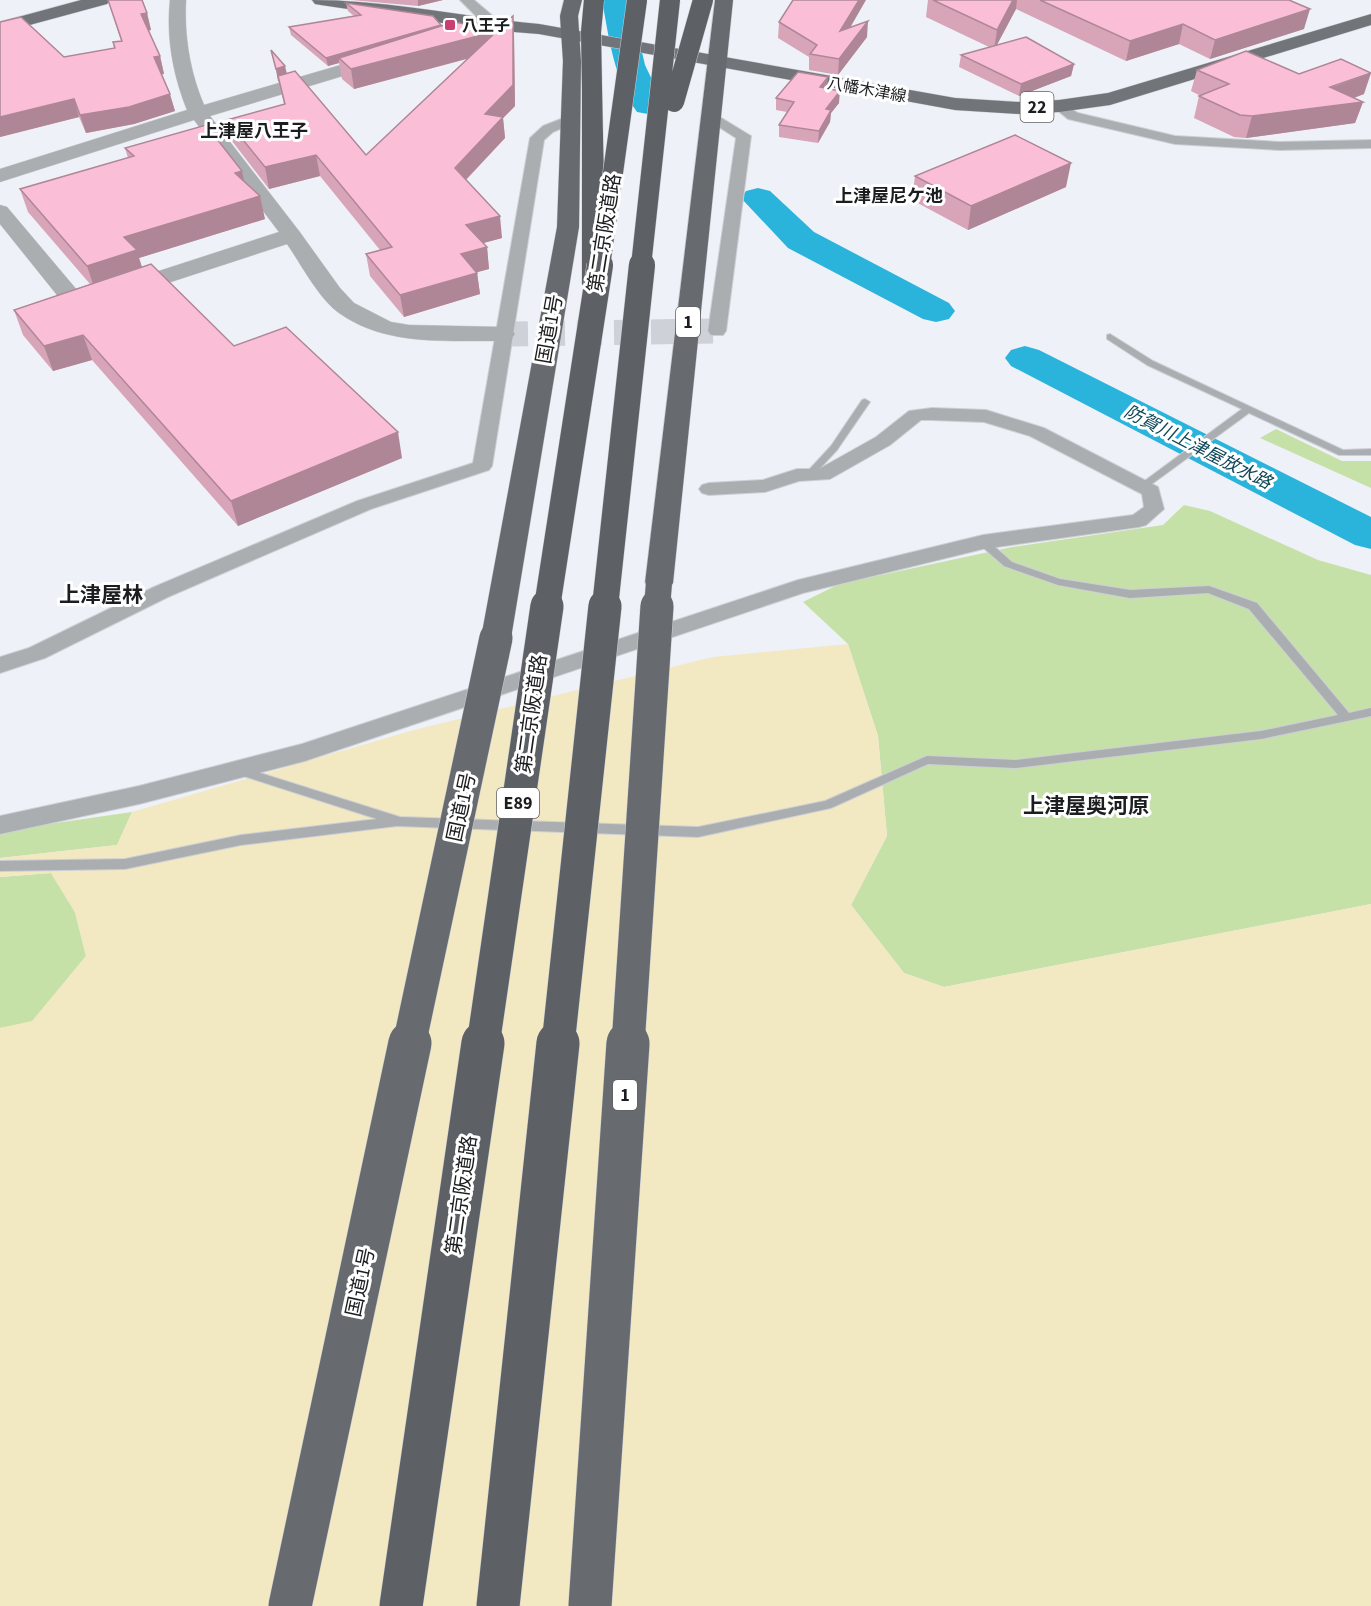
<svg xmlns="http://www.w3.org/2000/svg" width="1371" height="1606" viewBox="0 0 1371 1606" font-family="'Source Sans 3','Noto Sans JP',sans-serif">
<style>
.green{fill:#c5e1a8}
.sand{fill:#f2e8c2}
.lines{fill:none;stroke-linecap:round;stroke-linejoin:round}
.river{fill:#2ab4dc;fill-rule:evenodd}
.tertiary-tunnel{stroke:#ced1d7;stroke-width:25;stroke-dasharray:25 12;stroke-linecap:butt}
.service-casing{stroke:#cccfd5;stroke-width:2}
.minor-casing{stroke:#cccfd5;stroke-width:2}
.tertiary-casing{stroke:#cccfd5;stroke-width:1}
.primary-casing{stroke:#cccfd5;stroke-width:1}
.trunk-casing{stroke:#cccfd5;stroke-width:1}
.motorway-casing{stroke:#cccfd5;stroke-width:1}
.service{fill:#abaeb0;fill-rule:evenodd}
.minor{fill:#abaeb0;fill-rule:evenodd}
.tertiary{fill:#abaeb0;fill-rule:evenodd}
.primary{fill:#717579;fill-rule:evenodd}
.trunk{fill:#676b70;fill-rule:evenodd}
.motorway{fill:#5d6166;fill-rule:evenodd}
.trunk-bridge-far2-casing{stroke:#cccfd5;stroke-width:27;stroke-linecap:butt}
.trunk-bridge-far1-casing{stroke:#cccfd5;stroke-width:34;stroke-linecap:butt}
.trunk-bridge-casing{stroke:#cccfd5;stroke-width:44;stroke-linecap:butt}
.motorway-bridge-far3-casing{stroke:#cccfd5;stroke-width:21;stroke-linecap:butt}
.motorway-bridge-far2-casing{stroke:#cccfd5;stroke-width:27;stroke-linecap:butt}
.motorway-bridge-far1-casing{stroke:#cccfd5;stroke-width:34;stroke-linecap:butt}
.motorway-bridge-casing{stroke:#cccfd5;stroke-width:44;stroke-linecap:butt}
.trunk-bridge-far2{stroke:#676b70;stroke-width:26}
.trunk-bridge-far1{stroke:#676b70;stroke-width:33}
.trunk-bridge{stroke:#676b70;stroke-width:43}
.motorway-bridge-far3{stroke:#5d6166;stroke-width:20}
.motorway-bridge-far2{stroke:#5d6166;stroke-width:26}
.motorway-bridge-far1{stroke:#5d6166;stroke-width:33}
.motorway-bridge{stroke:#5d6166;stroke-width:43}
.wall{fill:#d7a4b8}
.shaded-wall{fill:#af8696}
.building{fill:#fabfd6;stroke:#af8696;stroke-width:1.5}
.poi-dot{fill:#ca3e72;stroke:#fff;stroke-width:2}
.labels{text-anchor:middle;stroke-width:6;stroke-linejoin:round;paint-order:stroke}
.far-poi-label{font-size:16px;font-weight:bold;fill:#1c1d1f;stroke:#fff;text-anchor:start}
.far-street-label{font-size:16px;fill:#1c1d1f;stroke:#fff}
.shield{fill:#fff;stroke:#606162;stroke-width:1.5}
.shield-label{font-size:18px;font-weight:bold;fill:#1c1d1f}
.far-neighbourhood-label{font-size:18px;font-weight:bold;fill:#1c1d1f;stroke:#fff}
.far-water-label{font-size:18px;font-style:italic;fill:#0f4757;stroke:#fff}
.street-label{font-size:20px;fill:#1c1d1f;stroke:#fff}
.neighbourhood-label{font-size:21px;font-weight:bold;fill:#1c1d1f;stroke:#fff}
</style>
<rect width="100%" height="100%" fill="#eef1f8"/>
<path class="green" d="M1276,429L1342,461H1371V488L1260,438Z
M1184,505L1210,511L1318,560L1371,575V904L944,987L904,973L851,905L887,836L878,736L848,644L803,602L839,584L1012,547L1163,525Z
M132,812L117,845L0,858V831Z
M51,873L75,912L86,956L32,1022L0,1028V877Z"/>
<path class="sand" d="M848,644L878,736L887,836L851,905L904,973L944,987L1371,904V1606H0V1028L32,1021L86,956L75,912L51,873L0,877V858L117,845L132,812L414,730L713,657Z"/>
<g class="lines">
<path class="river" d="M602,0H630L645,65L664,105L659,112L648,114L637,112C614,79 609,38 602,0Z
M758,188L770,191L814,232L949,303L955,311L949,319L936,322L923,319L788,248L741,198L746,191Z
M1025,346L1039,350L1371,517V549L1355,545L1011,366L1005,358L1011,350Z"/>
<path class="tertiary-tunnel" d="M503,334L717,331"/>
<defs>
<path id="service" d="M1110,334L1153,361L1343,450L1371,449V455H1339L1249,413L1145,489H1139V485L1242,409L1147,365L1107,339V335Z
M865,399L870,402L837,450L812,477H806V473L831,446L862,400Z
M983,539L987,540L1012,562L1060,579L1130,590L1209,586L1257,603L1349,713L1371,708V716L1261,739L1015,768L928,764L831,808L698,837L397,826L241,845L125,869L0,871V861L125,859L241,835L377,819L234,773L232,770L238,766L400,817L698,827L825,801L927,756L1015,760L1261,731L1338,715L1249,609L1208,593L1130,598L1058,585L1004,566L979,544L978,542Z"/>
<path id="minor" d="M460,0H474L494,17L497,25L495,28L467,37L462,36L460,33L462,30L483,23Z
M1059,102L1078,113L1175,136L1280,142L1371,140V148L1280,150L1175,144L1068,119L1052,106Z
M710,111L751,136L726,331L723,335H711L708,331L736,138L705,118L703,115Z
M571,115L576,116L578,119L576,122L553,132L544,140L492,466L489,470L371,509L168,597L45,658L0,673V657L29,648L154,587L357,501L473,463L530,138L543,126Z
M932,408L986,410L1044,428L1158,487L1164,509L1146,525L1139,527L983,549L803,593L305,761L139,804L0,834V816L139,786L302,744L798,580L983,535L1133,515L1144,507L1142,494L1030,436L984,422L932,420H921L890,445L830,479L799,481L765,492L709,495L702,493L699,489L702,485L709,483L763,480L797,469H819L876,437L909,411Z"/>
<path id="tertiary" d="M170,0H186C184,36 190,72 204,105L344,64H356L359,68L356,72L210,116L299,231L340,288L354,303L391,322L409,325L503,327L511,329L515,334L511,339L503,341C448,340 387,347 339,313C319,299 301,264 287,244L85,310L77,312L69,310L0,224V205L7,207L82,296L279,232L194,120L0,182V169L187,110C173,75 166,38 170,0Z"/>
<path id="primary" d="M81,0H110L107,4L0,33V22Z
M312,0C388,0 463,17 539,24L955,98L1020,102L1059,100L1108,93L1371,14V25L1110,105L1059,112L1020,114L955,110L539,34L490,30L321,5L315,4Z"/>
<path id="trunk" d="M564,0H582L578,16L581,61L579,227L511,638L507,645L496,648L485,645L481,638L557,227L563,61L560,16Z
M715,0H733L673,583L669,590L659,593L649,590L645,583Z"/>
<path id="motorway" d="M592,81L599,83L602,87L606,284L602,289L594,291L586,289L582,284V87L585,83Z"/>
</defs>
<use href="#service" class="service-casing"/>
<use href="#minor" class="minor-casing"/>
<use href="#tertiary" class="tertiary-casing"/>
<use href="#primary" class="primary-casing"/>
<use href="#trunk" class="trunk-casing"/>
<use href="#motorway" class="motorway-casing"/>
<use href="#service" class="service"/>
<use href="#minor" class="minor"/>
<use href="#tertiary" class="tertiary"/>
<use href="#primary" class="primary"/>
<use href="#trunk" class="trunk"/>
<use href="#motorway" class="motorway"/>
<defs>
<path id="trunk-bridge-far2" d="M657,607L659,583"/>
<path id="trunk-bridge-far1" d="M409,1045L496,638
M628,1045L657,606"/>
<path id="trunk-bridge" d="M290,1606L410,1043
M590,1606L628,1043"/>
<path id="motorway-bridge-far3" d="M592,87L591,32L594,0
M674,102L703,0
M600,266L637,0
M641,266L670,0"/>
<path id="motorway-bridge-far2" d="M547,607L600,265
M605,607L642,265"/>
<path id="motorway-bridge-far1" d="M483,1045L547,606
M558,1045L605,606"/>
<path id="motorway-bridge" d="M401,1606L483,1043
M498,1606L558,1043"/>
</defs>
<use href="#trunk-bridge-far2" class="trunk-bridge-far2-casing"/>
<use href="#trunk-bridge-far1" class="trunk-bridge-far1-casing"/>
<use href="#trunk-bridge" class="trunk-bridge-casing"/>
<use href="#motorway-bridge-far3" class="motorway-bridge-far3-casing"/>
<use href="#motorway-bridge-far2" class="motorway-bridge-far2-casing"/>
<use href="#motorway-bridge-far1" class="motorway-bridge-far1-casing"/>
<use href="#motorway-bridge" class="motorway-bridge-casing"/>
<use href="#trunk-bridge-far2" class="trunk-bridge-far2"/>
<use href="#trunk-bridge-far1" class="trunk-bridge-far1"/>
<use href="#trunk-bridge" class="trunk-bridge"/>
<use href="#motorway-bridge-far3" class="motorway-bridge-far3"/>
<use href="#motorway-bridge-far2" class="motorway-bridge-far2"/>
<use href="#motorway-bridge-far1" class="motorway-bridge-far1"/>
<use href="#motorway-bridge" class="motorway-bridge"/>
</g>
<path class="wall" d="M108,0H142L147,13L151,30L148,31L160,56L164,74H162L175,111L134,124L86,133L79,117L0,137L64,57L114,49L113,42L121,41Z
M351,0H443L418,6Z
M928,0H1289L1304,29L1210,59L1179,44L1126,61L1016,9L997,45L1074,64L1071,76L1019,96L959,67L961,55L989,47L926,17Z
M346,3L441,27L514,35L515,106L503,118L505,138L466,180L502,238L483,243L487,247L489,269L477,272L480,294L404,317L370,276L366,254L380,250L320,176L269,189L232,141L227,120L284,104L271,50L287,74L366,155L467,59L354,89L342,79L339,63L328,66L291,35L289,27L354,16L348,11Z
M779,22L850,28L867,37L838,75L809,70V57L778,38Z
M1197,70L1299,74L1364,94L1354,98L1363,102L1355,123L1246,138L1234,137L1194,118L1199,96H1201L1191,91Z
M827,88L839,103L831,113L830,122L818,143L779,137V125L787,112L776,110V98Z
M125,148L242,171L244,181L265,219L139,258L142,267L234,346L402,458L238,526L92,360L53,371L23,335L14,310L90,284L28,212L20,189L128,158Z
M915,176L1066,187L968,230L912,200Z"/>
<path class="shaded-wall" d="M418,0H443L418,6Z
M859,0H866L839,47L840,31Z
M1013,0H1017L1016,9L994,50L997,30Z
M1310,9L1304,29L1210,59L1215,40Z
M147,13L151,30L146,31L141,14Z
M513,16L514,35L515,106L503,118L505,138L457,189L455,168L485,114Z
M868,21L867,37L838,75L839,59Z
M1183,24L1179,44L1126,61L1130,41Z
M441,25V33L339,58V63L328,66L326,58Z
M497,31L499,50L354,89L351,69Z
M160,56L164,74L158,75L154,57Z
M1074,64L1071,76L1019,96L1021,84Z
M285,66L288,78L278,81L276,69Z
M1371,73L1364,94L1334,105L1363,102L1355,123L1246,138L1252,116Z
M828,77L827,89L820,87Z
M840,91L839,103L831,113L830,122L818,143L819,131L826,109Z
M170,94L175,111L134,124L86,133L80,115Z
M74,99L79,117L0,137V117Z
M316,155L320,176L269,189L265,167Z
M1071,163L1066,187L968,230L971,206Z
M242,171L247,194L235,173Z
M260,196L265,219L139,258L144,274L95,290L87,266L124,237Z
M500,216L502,238L469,247L466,225Z
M487,247L489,269L463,276L461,254Z
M477,273L480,294L404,317L400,295Z
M83,335L92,360L53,371L44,346Z
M398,432L402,458L238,526L231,501Z"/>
<path class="building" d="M108,0H142L147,13L141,14L160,56L154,57L170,94L129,107L80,115L74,99L0,117V22L21,17L64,57L115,48L113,42L122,41Z
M793,0H859L840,31L868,21L839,59L810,54L817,45L779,22Z
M933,0H1013L997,30Z
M1040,0H1289L1310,9L1215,40L1183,24L1130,41Z
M346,3L433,16L441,25L326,58L289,27L361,15Z
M513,16V85L485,114L503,117L455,168L500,216L466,225L487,247L461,254L477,273L400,295L366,254L392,247L316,155L265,167L227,120L285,104L278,76L295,71L366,155L497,31L351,69L339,58L454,22L497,30Z
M1026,37L1074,64L1021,84L961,55Z
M271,50L285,66L276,69Z
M1246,51L1299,74L1341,59L1371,73L1330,87L1363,102L1252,116L1240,115L1199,96L1229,84L1197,70Z
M798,72L828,77L820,87L840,91L826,109L831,110L819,131L779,125L794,102L776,98Z
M206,125L242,171L235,173L260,196L124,237L137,250L87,266L20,189L134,156L125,148Z
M1015,135L1071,163L971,206L915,176Z
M151,264L234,346L286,327L398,432L231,501L83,335L44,346L14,310Z"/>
<rect class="poi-dot" x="444" y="19" width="12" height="12" rx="3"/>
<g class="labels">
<g class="far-poi-label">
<text x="462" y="31">八王子</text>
</g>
<g class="far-street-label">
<text transform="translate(867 89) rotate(10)" y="6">八幡木津線</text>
</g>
<g class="shield">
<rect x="1020.5" y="92" width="33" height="30" rx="4.5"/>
<rect x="676" y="307" width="24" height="30" rx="4.5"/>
<rect x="497" y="788" width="42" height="30" rx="4.5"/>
<rect x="613" y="1080" width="24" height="30" rx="4.5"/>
</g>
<g class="shield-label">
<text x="1037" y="113">22</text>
<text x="688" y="328">1</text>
<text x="518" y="809">E89</text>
<text x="625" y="1101">1</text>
</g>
<g class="far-neighbourhood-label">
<text x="254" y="137">上津屋八王子</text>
<text x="889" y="202">上津屋尼ケ池</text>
</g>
<g class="far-water-label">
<text transform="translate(1198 447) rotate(27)" y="6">防賀川上津屋放水路</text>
</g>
<g class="street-label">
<text transform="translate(604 233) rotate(-81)" y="7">第二京阪道路</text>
<text transform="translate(549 329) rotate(-80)" y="7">国道1号</text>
<text transform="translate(531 714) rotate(-82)" y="7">第二京阪道路</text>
<text transform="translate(461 807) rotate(-78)" y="7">国道1号</text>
<text transform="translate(461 1195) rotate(-82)" y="7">第二京阪道路</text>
<text transform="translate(360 1282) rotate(-78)" y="7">国道1号</text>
</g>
<g class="neighbourhood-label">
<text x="101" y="602">上津屋林</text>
<text x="1086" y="813">上津屋奥河原</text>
</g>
</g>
</svg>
